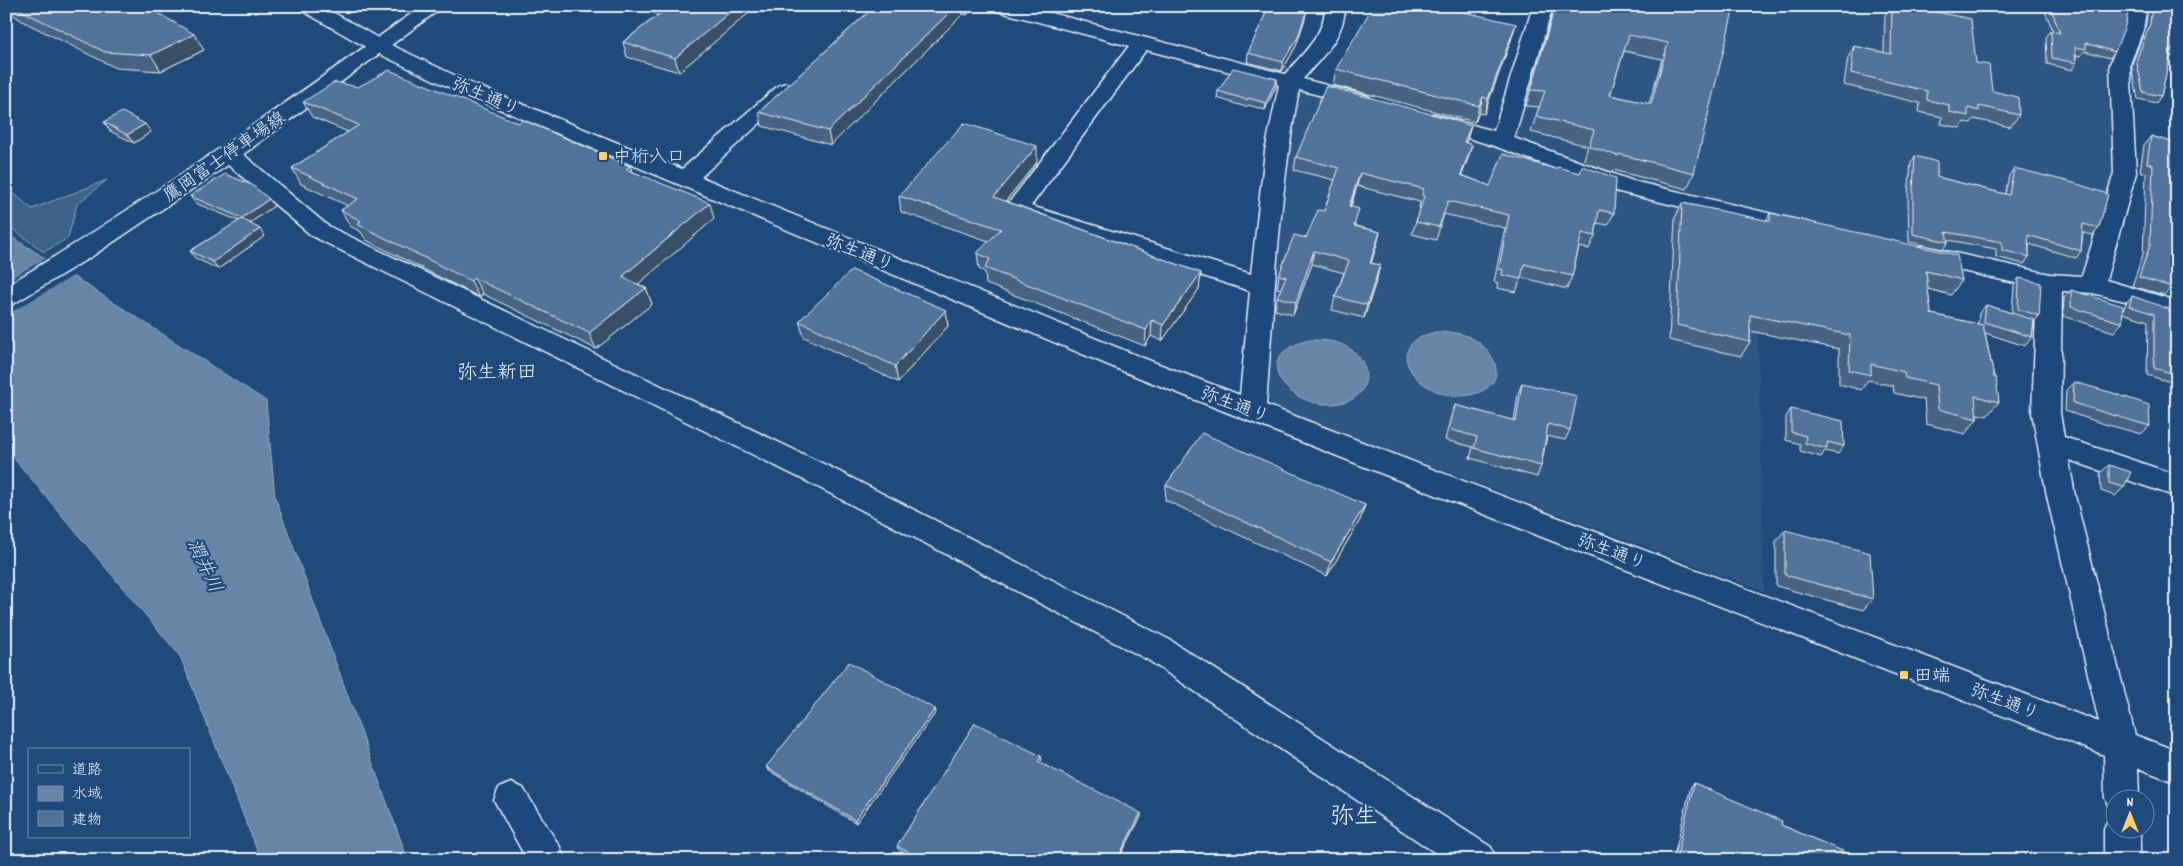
<svg xmlns="http://www.w3.org/2000/svg" width="2183" height="866" viewBox="0 0 2183 866" font-family="Dekko,'Klee One',sans-serif">
<style>
.built{fill:#2e5683}
.green{fill:#3c628c;stroke:#92aac2}
.water{fill:#6685a7;stroke:#9ab0c7}
.pier{fill:#1f4a7a}
.lines{fill:none;stroke-linecap:round;stroke-linejoin:round}
.minor-casing{stroke:#e8f1f8;stroke-width:3}
.major-casing{stroke:#e8f1f8;stroke-width:3}
.minor{fill:#1f4a7a;fill-rule:evenodd}
.major{fill:#1f4a7a;fill-rule:evenodd}
.wall{fill:#466384;stroke:#e8f1f8;fill-rule:evenodd}
.shaded-wall{fill:#39506b;stroke:#e8f1f8}
.building{fill:#517399;stroke:#e8f1f8;fill-rule:evenodd}
.poi-dot{fill:#ffd166;stroke:#1f4a7a;stroke-width:2}
.labels{text-anchor:middle;stroke-width:4.5;stroke-linejoin:round;paint-order:stroke}
.street-label{font-size:18px;fill:#e8f1f8;stroke:#1f4a7a}
.poi-label{font-size:18px;fill:#e8f1f8;stroke:#1f4a7a;text-anchor:start}
.water-label{font-size:19px;font-style:italic;fill:#d4e1ec;stroke:#1f4a7a}
.quarter-label{font-size:20px;fill:#e8f1f8;stroke:#1f4a7a}
.near-quarter-label{font-size:24px;fill:#e8f1f8;stroke:#1f4a7a}
</style>
<rect width="100%" height="100%" fill="#1f4a7a"/>
<filter id="ink" filterUnits="userSpaceOnUse"><feTurbulence type="fractalNoise" baseFrequency=".02" numOctaves="2"/><feDisplacementMap in="SourceGraphic" scale="10" xChannelSelector="R" yChannelSelector="G"/><feConvolveMatrix kernelMatrix="1 2 1 2 8 2 1 2 1" color-interpolation-filters="sRGB"/></filter>
<g filter="url(#ink)">
<path class="built" d="M1543,6H2138L2114,164L2092,285L1914,244L1763,219L1758,333L1764,591L1262,403L1290,81L1496,133Z"/>
<path class="green" d="M107,180L77,204L68,238L44,252L6,224V187L32,209Z"/>
<path class="water" d="M6,233L266,401L275,497L408,860H261L180,656L6,449Z
M1436,332C1447,332 1457,332 1467,336C1495,347 1512,383 1474,394C1428,408 1370,347 1436,332Z
M1310,340C1326,340 1342,341 1354,352C1372,367 1370,395 1345,402C1291,416 1242,355 1310,340Z"/>
<path class="pier" d="M48,257L75,275L6,315V281Z"/>
<g class="lines">
<defs>
<path id="minor" d="M299,6H322L385,42L475,85L682,169L779,85L786,83L793,85L796,89L793,93L701,177L1143,358L1240,395L1250,291L1008,214L1004,209L1129,46L993,10L991,6H1024L1285,74C1303,53 1325,35 1325,6H1345C1345,36 1322,57 1303,79L1368,96L1372,100L1368,104L1361,106L1299,90C1279,194 1274,300 1266,405L1572,523L2099,722L2047,496L2032,413L2037,288L1923,262L1914,260L1911,254L1914,248L1923,246L2050,274L2082,276L2114,173L2110,64L2123,30L2127,6H2147L2143,30L2130,64L2136,173L2106,280L2177,301V319L2125,301L2092,293L2062,291L2060,413L2064,437L2177,475V497L2069,460L2075,496L2135,735L2177,751V783L2138,768L2139,798H2116V812L2110,810L2105,798L2104,755L1552,541L1125,372L461,93L371,50L301,10ZM1146,50L1279,85L1265,151L1251,274L1031,206Z
M1533,6H1553L1514,138L1633,181L1810,223L1814,228L1810,233L1802,236L1619,192L1494,146L1426,125L1423,120L1426,115L1434,114L1494,131Z
M229,147L237,149L328,226L832,468L1170,640L1491,847L1496,860H1446L1148,660L812,484L312,236L221,159L218,154L221,149Z
M511,783L523,788L560,847L565,860H527L494,800L499,788Z
M2116,813V828H2140V860H2104V828L2110,816Z"/>
<path id="major" d="M422,6H444L237,159L94,255L15,303L6,306V286C150,200 286,103 422,6Z"/>
</defs>
<use href="#minor" class="minor-casing"/>
<use href="#major" class="major-casing"/>
<use href="#minor" class="minor"/>
<use href="#major" class="major"/>
</g>
<path class="wall" d="M6,6H146L204,50L161,71L116,68L24,22L6,10Z
M636,6H757L679,72L627,57L623,42L658,15Z
M784,6H808L803,11Z
M875,6H975L967,15L963,14L831,145L762,126L759,112Z
M1265,6H1295L1294,7L1305,19L1296,46L1282,71L1247,62L1248,53L1269,7Z
M1555,6H1716L1694,173L1687,189L1613,170L1612,172L1583,162L1588,146L1531,132L1539,107L1526,106ZM1624,51L1662,59L1649,104L1610,95Z
M1891,6H1906L1976,63L1992,91L2019,115L2010,127L1974,119L1971,123L1964,122L1960,128L1941,124L1942,117L1919,112L1920,103L1844,85L1848,58L1854,46L1884,53L1885,15Z
M2043,6H2129L2115,52L2110,58L2085,51L2081,56L2076,55V63L2072,70L2047,64L2046,37L2051,31H2053Z
M2148,6H2172L2177,8V58L2170,56L2161,96L2156,103L2138,99L2132,70V64L2145,30Z
M1516,24L1511,40L1484,114L1479,113L1475,122L1333,85L1336,69Z
M1277,79L1276,86L1265,110L1248,105L1246,107L1217,98L1218,91Z
M303,102L519,123L630,166L632,171L714,219L638,284L646,288L652,304L596,349L483,294L479,297L366,240L361,232L350,226L341,210L348,206L301,184L292,168L348,132L312,117Z
M104,122L151,132L134,143L110,131Z
M1471,126L1466,143L1468,158L1462,175L1490,186L1614,213L1608,225L1597,223L1595,236L1589,249L1579,247L1572,276L1567,289L1521,277L1516,292L1497,288L1498,283L1494,282L1505,228L1444,214L1436,240L1412,234L1420,209L1419,208L1420,202L1357,186L1351,207L1355,226L1380,232L1371,263L1380,265L1377,278L1364,318L1332,310L1335,297L1344,273L1312,264L1293,315L1275,310L1277,297L1281,289L1277,288L1279,275L1306,238L1324,211L1335,180L1294,170L1296,157Z
M2151,136L2177,144V285L2173,283L2172,287L2164,295L2132,286L2143,254L2146,173L2140,171L2144,145Z
M1915,156L1937,177L2005,194L2009,176L2014,168L2099,228L2093,235L2083,233L2081,251L2076,258L2029,244V257L2024,264L1996,257V249L1948,240V242L1943,249L1909,242L1908,196L1911,163Z
M1037,162L1006,201L1201,273L1199,289L1162,341L1151,336L1145,346L986,284L985,272L979,269L977,253L989,241L901,212L899,196Z
M190,196L269,199L274,206L250,223L265,236L218,269L195,258L190,251L239,221L195,203Z
M1682,203L1766,221L1770,213L1962,280L1951,295L1928,289L1931,314L1978,324L1979,313L1986,305L2012,313L2014,285L2019,278L2039,316L2034,322L2032,337L2025,346L1985,333L1999,402L1987,416L1977,414V419L1965,434L1926,424L1924,400L1894,393L1893,386L1868,380L1861,390L1839,384V349L1750,331V342L1741,356L1669,340L1675,218Z
M2071,290L2122,313L2126,303L2132,296L2169,312L2177,314V384L2147,375L2148,321L2122,313V323L2114,332L2063,316L2064,298Z
M946,310L948,326L898,382L804,337L799,321Z
M2074,382L2150,426L2141,434L2101,423L2065,411L2066,390Z
M1522,383L1570,430L1565,440L1547,436L1541,466L1537,477L1470,458L1473,447L1445,440L1451,416L1455,405L1514,421L1518,394Z
M1791,409L1844,446L1838,454L1825,451L1821,457L1800,451V444L1786,440V417Z
M2109,465L2124,487L2115,496L2101,491L2100,473Z
M1166,485L1365,505L1360,520L1327,576L1165,500Z
M1785,530L1873,599L1863,610L1776,586V541Z
M935,709L936,712L856,823L768,770L766,767Z
M1041,756L1042,760L1040,763L1141,817L1118,860H918L898,849L897,846Z
M1694,783L1781,825L1856,857L1859,855L1871,860H1673L1691,786Z"/>
<path class="shaded-wall" d="M737,6H757L679,72L675,58Z
M802,6H808L803,11Z
M956,6H962L963,14L831,145L828,131Z
M966,6H975L967,15Z
M1307,9L1305,19L1296,46L1282,71L1283,62Z
M1516,24L1511,40L1484,114L1488,99Z
M194,34L204,50L161,71L151,55Z
M1277,79L1276,86L1265,110L1266,103Z
M1483,97L1479,113L1475,122L1479,106Z
M145,124L151,132L134,143L127,135Z
M1471,126L1467,139L1460,155L1464,142Z
M1472,145L1468,158L1457,188L1461,175Z
M1037,146V162L996,213L994,197Z
M630,166L635,182L626,169Z
M1360,173L1357,186L1346,219L1349,206Z
M269,199L274,206L247,225L242,218Z
M710,203L714,219L629,292L622,277Z
M260,229L265,236L218,269L213,262Z
M1380,232L1377,245L1367,276L1370,263Z
M1314,251L1312,264L1293,315L1296,302Z
M1380,265L1377,278L1364,318L1367,305Z
M1201,273L1199,289L1162,341L1163,325Z
M474,278L483,294L479,297L471,281Z
M646,288L652,304L596,349L589,333Z
M946,310L948,326L898,382L895,366Z
M1152,320L1151,336L1145,346L1146,330Z
M1365,505L1360,520L1327,576L1331,562Z
M935,709L936,712L856,823L855,820Z
M1141,813V817L1118,860H1117Z"/>
<path class="building" d="M12,6H146L194,34L151,55L105,52Z
M668,6H737L675,58L623,42L669,7Z
M875,6H956L828,131L759,112Z
M1269,6H1292L1307,9L1298,37L1283,62L1248,53Z
M1373,6H1439L1516,24L1488,99L1483,97L1479,106L1336,69Z
M1555,6H1716V7L1733,11L1694,173L1619,154L1618,156L1589,146L1594,130L1536,116L1545,91L1531,90ZM1629,35L1668,43L1651,104L1610,95Z
M1892,6H1906L1971,19L1976,63L1989,65L1992,91L2018,97L2019,115L1979,106V111L1968,108V116L1949,112V105L1927,100V91L1851,73L1854,46L1891,54Z
M2050,6H2129L2126,23L2115,52L2086,43V49L2075,47L2076,63L2052,58L2051,31L2060,33Z
M2152,6H2172L2177,8V50L2172,48L2161,96L2143,92L2137,64V58L2150,24Z
M1233,68L1277,79L1266,103L1248,98L1247,100L1218,91Z
M389,70L519,123L523,120L630,166L626,169L710,203L622,277L646,288L589,333L474,278L471,281L357,224L361,221L341,210L358,199L292,168L359,125L303,102L335,82L358,87Z
M1326,86L1450,119L1471,126L1464,142L1472,145L1461,175L1490,186L1503,154L1556,169L1557,167L1580,173L1582,166L1616,178L1614,213L1599,210L1595,236L1582,233L1572,276L1524,264L1521,279L1502,275L1503,270L1499,269L1509,215L1448,201L1439,227L1416,222L1424,196L1422,195L1424,189L1360,173L1349,206L1359,209L1354,226L1380,232L1370,263L1380,265L1367,305L1335,297L1349,261L1314,251L1296,302L1277,297L1286,277L1279,275L1294,235L1306,238L1318,210L1324,211L1339,168L1296,157Z
M122,112L145,124L127,135L104,122Z
M964,123L1037,146L994,197L1201,273L1163,325L1152,320L1146,330L985,268L990,259L977,253L1001,229L899,196Z
M2151,136L2177,144V273L2172,287L2139,277L2150,245L2153,165L2147,163Z
M1915,156L1937,162V177L2009,195L2014,168L2074,183L2108,194L2099,228L2083,224L2081,251L2028,235L2029,257L2002,250V242L1946,232L1948,242L1913,234V189Z
M225,174L252,185L269,199L242,218L190,196Z
M1682,203L1770,221V213L1957,255L1962,280L1926,271L1931,314L1983,325L1994,377L1996,378L1999,402L1975,396L1977,419L1938,409L1936,385L1905,378L1904,372L1871,364V375L1849,370L1850,335L1750,315V342L1677,325Z
M242,219L260,229L213,262L190,251Z
M852,270L946,310L895,366L799,321Z
M2019,278L2041,283L2039,316L2018,309Z
M2071,290L2123,306L2122,323L2071,307Z
M2132,296L2169,309V312L2177,314V375L2154,368V314L2129,306Z
M1986,305L2034,320L2032,337L1984,322Z
M2074,382L2113,393L2149,405L2150,426L2109,414L2073,403Z
M1522,383L1577,396L1570,430L1548,424L1541,466L1474,448L1477,437L1449,429L1455,405L1516,421Z
M1791,409L1843,421L1844,446L1827,442V449L1805,443L1806,436L1791,432Z
M1202,433L1365,505L1331,562L1166,485Z
M2109,465L2131,472L2124,487L2109,483Z
M1785,530L1870,553L1873,599L1785,575Z
M849,662L935,709L855,820L766,767Z
M975,723L1041,756L1038,762L1141,813L1117,860H923L897,846Z
M1694,783L1782,821L1781,825L1859,858V855L1871,860H1676Z"/>
</g>
<g class="poi-dot">
<rect x="598" y="151" width="10" height="10" rx="2.5"/>
<rect x="1899" y="670" width="10" height="10" rx="2.5"/>
</g>
<g class="labels">
<g class="street-label">
<text transform="translate(486 96) rotate(23)" y="6">弥生通り</text>
<text transform="translate(224 156) rotate(-35)" y="6">鷹岡富士停車場線</text>
<text transform="translate(860 252) rotate(22)" y="6">弥生通り</text>
<text transform="translate(1235 404) rotate(21)" y="6">弥生通り</text>
<text transform="translate(1612 551) rotate(21)" y="6">弥生通り</text>
<text transform="translate(2005 701) rotate(21)" y="6">弥生通り</text>
</g>
<g class="poi-label">
<text x="613" y="162">中桁入口</text>
<text x="1914" y="681">田端</text>
</g>
<g class="water-label">
<text transform="translate(206 565) rotate(65)" y="7">潤井川</text>
</g>
<g class="quarter-label">
<text x="497" y="378">弥生新田</text>
</g>
<g class="near-quarter-label">
<text x="1354" y="823">弥生</text>
</g>
</g>
<rect width="2183" height="866" fill="none" stroke="#1f4a7a" stroke-width="25"/>
<rect x="12" y="12" width="2158" height="841" fill="none" stroke="#e8f1f8" stroke-width="2" filter="url(#ink)"/>
<rect x="28" y="748" width="162" height="90" fill="#1f4a7a" stroke="#6f8dac"/>
<rect x="38" y="765" width="25" height="8" fill="#1f4a7a" stroke="#6f8dac"/>
<text x="72" y="774" font-size="15" fill="#e8f1f8">道路</text>
<rect x="38" y="786" width="25" height="15" fill="#6685a7" stroke="#6f8dac"/>
<text x="72" y="798" font-size="15" fill="#e8f1f8">水域</text>
<rect x="38" y="811" width="25" height="15" fill="#517399" stroke="#6f8dac"/>
<text x="72" y="824" font-size="15" fill="#e8f1f8">建物</text>
<g transform="translate(2130 814)"><circle r="24" fill="#1f4a7a" stroke="#6f8dac"/>
<path d="M0-4L9 19L0 12L-9 19Z" fill="#ffd166"/>
<text y="-8" font-size="14" font-weight="bold" text-anchor="middle" fill="#e8f1f8">N</text>
</g>
</svg>
